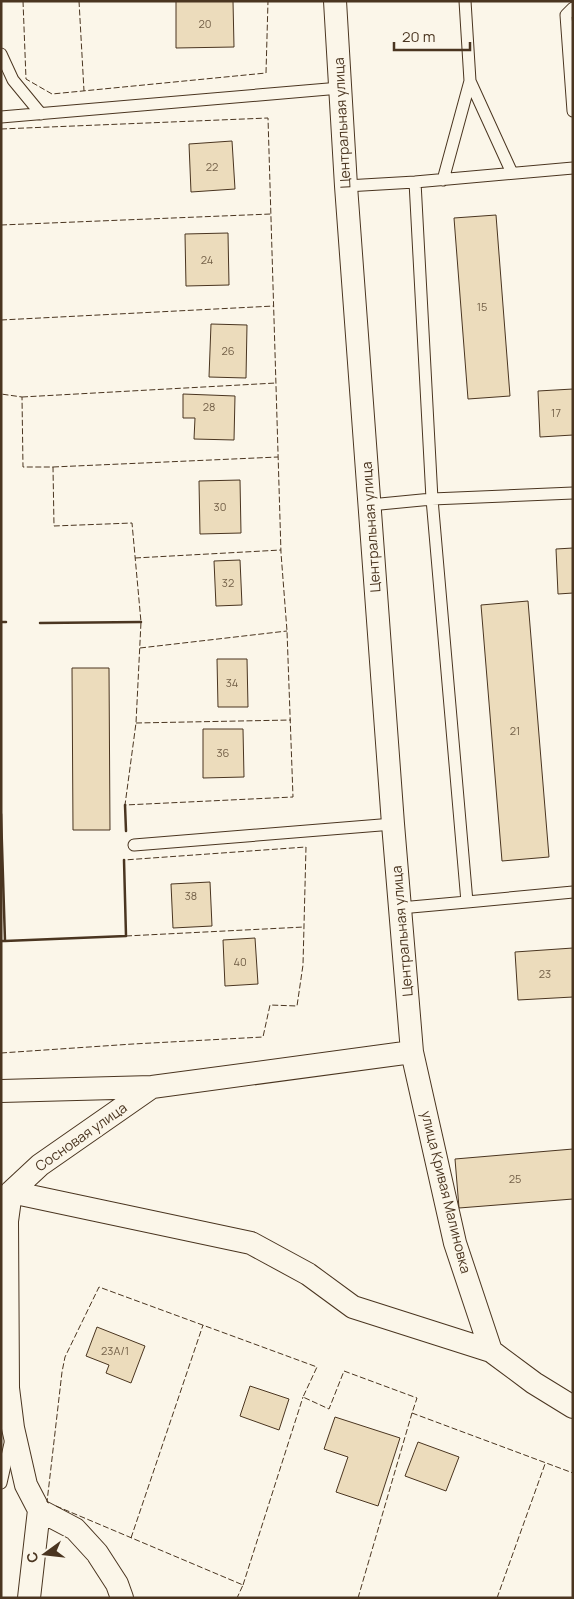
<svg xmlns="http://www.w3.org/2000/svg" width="574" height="1599" viewBox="0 0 574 1599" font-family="Manrope,sans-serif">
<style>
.building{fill:#ecdcbc;stroke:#4a3520}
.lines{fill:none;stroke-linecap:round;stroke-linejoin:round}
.lane-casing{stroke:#4a3520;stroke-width:13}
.street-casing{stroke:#4a3520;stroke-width:24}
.lane{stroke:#fbf6e9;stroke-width:11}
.street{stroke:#fbf6e9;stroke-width:22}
.fence{stroke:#4a3520;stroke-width:1;stroke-dasharray:6 2.5;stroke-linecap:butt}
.wall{stroke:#4a3520;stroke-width:2.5}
.labels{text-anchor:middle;stroke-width:4;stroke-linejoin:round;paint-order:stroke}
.number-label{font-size:11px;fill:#725f47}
.street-label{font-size:14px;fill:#4a3520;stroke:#fbf6e9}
</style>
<rect width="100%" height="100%" fill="#fbf6e9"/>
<path class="building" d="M176,1H233L234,47L176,48Z
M232,141L235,189L191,192L189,144Z
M496,215L510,396L468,399L454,218Z
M228,233L229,285L186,286L185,234Z
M211,324L247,325L246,378L209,377Z
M573,389V435L540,437L538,391Z
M183,394L235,396L234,440L194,439L195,418H183Z
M240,480L241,533L200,534L199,481Z
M573,548V593L558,594L556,549Z
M240,560L242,605L216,606L214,561Z
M528,601L549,857L502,861L481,605Z
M217,659H247L248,707H218Z
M72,668H109L110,830H73Z
M203,729H243L244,777L203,778Z
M210,882L212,926L173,928L171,884Z
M255,938L258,984L225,986L223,940Z
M573,948V997L518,1000L515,952Z
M573,1149V1199L459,1208L455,1159Z
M97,1327L145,1346L131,1383L106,1373L109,1365L86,1356Z
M250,1386L289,1399L279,1430L240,1416Z
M335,1417L400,1438L378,1506L336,1492L348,1457L324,1449Z
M418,1442L459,1457L446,1491L405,1476Z"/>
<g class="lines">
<defs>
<path id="lane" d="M573,8L566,15L573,111
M1,54L13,80L41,114
M470,81L512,173
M1,117L340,88
M443,180L470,81L465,1
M346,186L415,182L573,168
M370,505L432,499L573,493
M134,845L393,824
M467,902L573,892
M400,908L467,902L432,499L415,182
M1,1483L11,1439"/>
<path id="street" d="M335,1L346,186L393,824L412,1052L455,1243L491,1351L534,1383L573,1407
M1,1091L152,1087L412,1052
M11,1192L251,1243L308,1274L353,1307L491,1351
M29,1598L39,1510
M122,1598L117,1584L97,1553L75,1529L39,1510L26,1485L13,1428L8,1388L7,1221L11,1192L40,1165L152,1087"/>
</defs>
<use href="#lane" class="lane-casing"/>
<use href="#street" class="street-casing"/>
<use href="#lane" class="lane"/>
<use href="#street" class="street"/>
<path class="fence" d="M23,1L26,79L52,94L266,73L268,1
M79,1L84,91
M1,129L268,118L281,553L287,631L293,797L125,805L136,723L141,622L132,523L54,526L53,467H23L22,397L1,394
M1,225L271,214
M1,320L274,306
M22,397L276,383
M53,467L278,457
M135,558L281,550
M140,648L287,631
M136,723L291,720
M126,936L304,927
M1,1053L133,1044L263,1037L270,1005L297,1006L303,965L306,847L124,860
M49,1503L47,1502L62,1372L65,1357L99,1287L317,1367L303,1397L329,1409L344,1371L417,1398L412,1413L573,1473
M56,1506L243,1585L237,1598
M131,1538L203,1325
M243,1585L303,1397
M358,1598L412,1413
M497,1598L545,1464"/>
<path class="wall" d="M1,622H6
M40,623L141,622
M125,805L126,831
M1,814L5,941H1
M5,941L126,936L124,860"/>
</g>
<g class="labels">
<g class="number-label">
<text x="205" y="28">20</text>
<text x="212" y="171">22</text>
<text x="207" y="264">24</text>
<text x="482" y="311">15</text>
<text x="228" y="355">26</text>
<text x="209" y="411">28</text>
<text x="556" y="417">17</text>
<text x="220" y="511">30</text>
<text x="228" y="587">32</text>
<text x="232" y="687">34</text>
<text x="515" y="735">21</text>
<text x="223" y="757">36</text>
<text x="191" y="900">38</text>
<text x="240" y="966">40</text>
<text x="545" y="978">23</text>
<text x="515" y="1183">25</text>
<text x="115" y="1355">23А/1</text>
</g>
<g class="street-label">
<text transform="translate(342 123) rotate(-93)" y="5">Центральная улица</text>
<text transform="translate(371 527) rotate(-94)" y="5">Центральная улица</text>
<text transform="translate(402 931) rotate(-95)" y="5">Центральная улица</text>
<text transform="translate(81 1137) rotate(-35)" y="5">Сосновая улица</text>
<text transform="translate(446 1192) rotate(76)" y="5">улица Кривая Малиновка</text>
</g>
</g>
<rect width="574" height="1599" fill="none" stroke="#4a3520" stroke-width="5"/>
<g transform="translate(45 1554) rotate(255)" stroke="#fbf6e9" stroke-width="4" paint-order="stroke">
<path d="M0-4L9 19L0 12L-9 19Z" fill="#4a3520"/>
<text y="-8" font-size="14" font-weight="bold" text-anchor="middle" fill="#4a3520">С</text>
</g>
<path d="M394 42v8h76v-8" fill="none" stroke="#4a3520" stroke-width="2.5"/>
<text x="402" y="42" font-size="15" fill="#4a3520" stroke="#fbf6e9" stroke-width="4" paint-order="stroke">20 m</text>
</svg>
